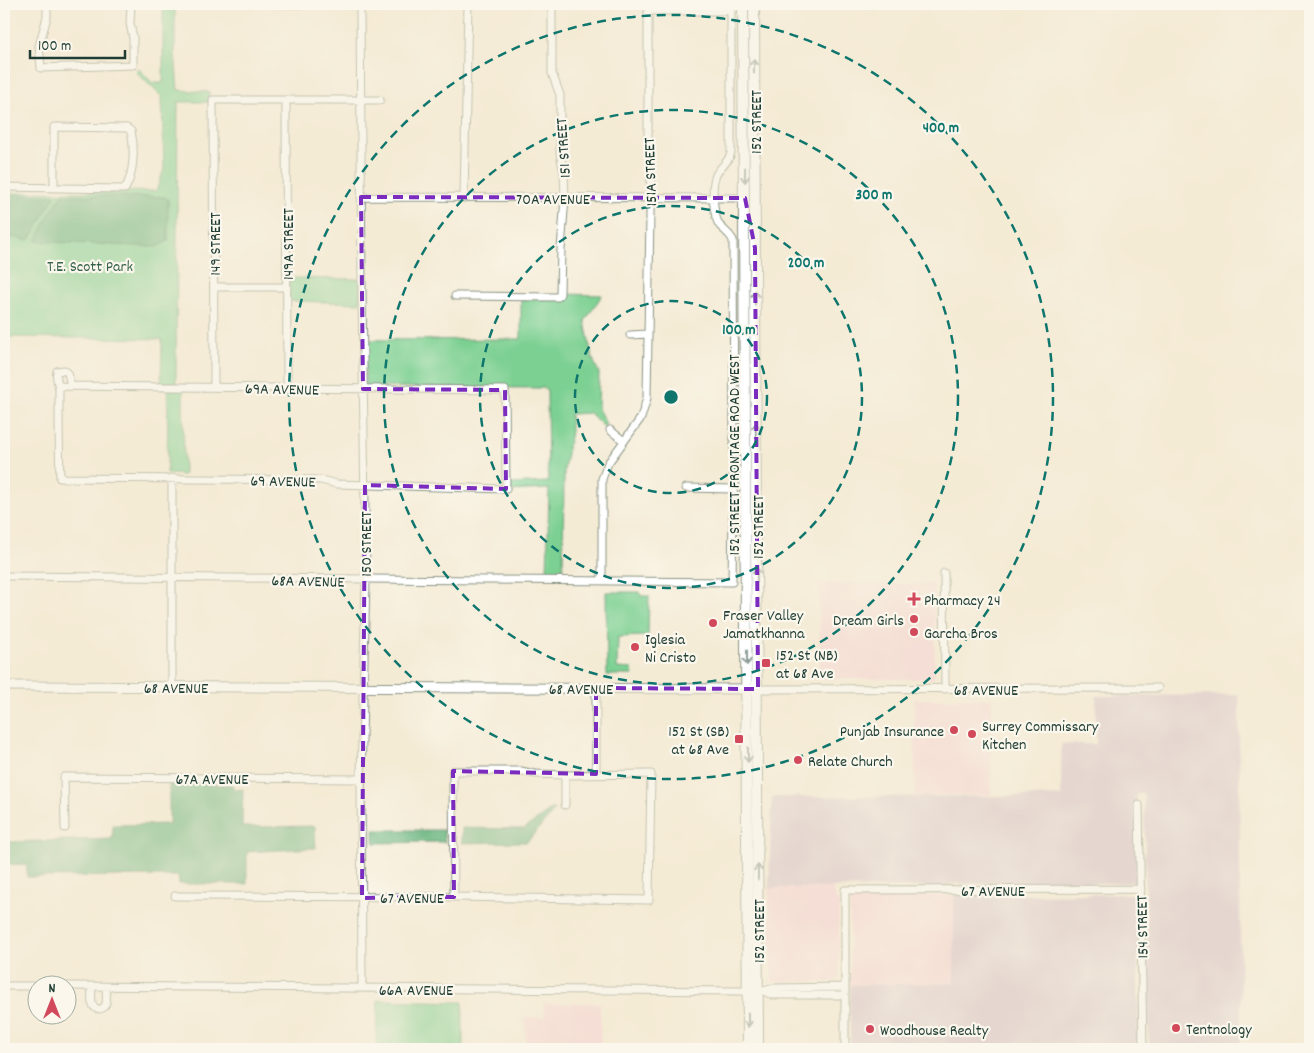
<svg xmlns="http://www.w3.org/2000/svg" width="1314" height="1053" viewBox="0 0 1314 1053" font-family="Dekko,sans-serif">
<style>
.built{fill:#f7cfd5}
.industrial{fill:#d2bdc8}
.green{fill:#7bd092;stroke:#4d8663}
.forest{fill:#64b27c;stroke:#427858}
.lines{fill:none;stroke-linecap:round;stroke-linejoin:round}
.minor-casing{stroke:#8a9484;stroke-width:9}
.tertiary-casing{stroke:#8a9484;stroke-width:11}
.secondary-casing{stroke:#8a9484;stroke-width:12}
.minor{stroke:#fff;stroke-width:7}
.tertiary{stroke:#fff;stroke-width:9}
.secondary{stroke:#fff;stroke-width:10}
.oneway{stroke:#8f9e9a}
.marked{fill:none;stroke:#7b2cbf;stroke-width:4;stroke-dasharray:10 6;stroke-linejoin:round}
.ring{fill:none;stroke:#0f766e;stroke-width:2.5;stroke-dasharray:9 6}
.poi-dot{fill:#d1495b;stroke:#fbf7ec;stroke-width:2}
.labels{text-anchor:middle;stroke-width:4.5;stroke-linejoin:round;paint-order:stroke}
.street-label{font-size:16px;fill:#1f3d34;stroke:#fbf7ec}
.park-label{font-size:16px;fill:#36624c;stroke:#fbf7ec}
.poi-label{font-size:16px;fill:#1f3d34;stroke:#fbf7ec;text-anchor:start}
.centre{fill:#0f766e;stroke:#fbf7ec;stroke-width:2.5}
.ring-label{font-size:15px;text-anchor:middle;font-weight:bold;fill:#0f766e;stroke:#fbf7ec;stroke-width:4.5;stroke-linejoin:round;paint-order:stroke}
</style>
<rect width="100%" height="100%" fill="#fbf7ec"/>
<filter id="ink" filterUnits="userSpaceOnUse"><feTurbulence type="fractalNoise" baseFrequency=".02" numOctaves="2"/><feDisplacementMap in="SourceGraphic" scale="10" xChannelSelector="R" yChannelSelector="G"/><feConvolveMatrix kernelMatrix="1 2 1 2 8 2 1 2 1" color-interpolation-filters="sRGB"/></filter>
<filter id="wash" filterUnits="userSpaceOnUse"><feTurbulence type="fractalNoise" baseFrequency=".0096" numOctaves="4" result="noise"/><feDisplacementMap in="SourceGraphic" scale="20" xChannelSelector="R" yChannelSelector="G"/><feGaussianBlur stdDeviation="1.12" result="paint"/><feColorMatrix in="noise" values="0 0 0 0 0 0 0 0 0 0 0 0 0 0 0 0 0 1.4 0 .05"/><feComposite in="paint" operator="in"/></filter>
<g filter="url(#wash)">
<rect width="100%" height="100%" fill="#f4ebd5"/>
<path class="built" d="M819,583L934,584L935,677L932,679H820Z
M914,699H992L991,795H915Z
M833,887V893L839,904V974L836,980L830,982H772L769,888Z
M858,895H954V983L850,985V902L852,897Z
M600,1003L601,1049H526L525,1017H544V1004Z"/>
<path class="industrial" d="M1239,695L1241,1049H1149L1144,794H1136L1137,875L1135,880L1130,883L952,884L948,887L769,888L772,797L1061,796V744H1096V696Z
M1130,894L1136,898L1137,902L1139,1049H850V985L954,983V895Z"/>
<path class="green" d="M175,6V52L178,90L209,92V102H178L176,383H161L162,339L4,337V193L156,191L164,169L162,97L136,72L139,69L153,83H163V7Z
M289,278L360,279V303L288,301Z
M564,294L602,295L585,321L592,357L599,373L598,409L606,424L604,427L590,413L570,414L571,431L564,470L563,577L547,576L549,489L508,491L509,484L548,482L547,390L544,388L365,387L366,340L521,339V299H563Z
M168,389H183L184,475L167,474Z
M606,592H640L641,596H649L648,636L618,637L617,668L632,669L633,675H607Z
M378,1000L463,1002V1049H379L376,1041Z"/>
<path class="forest" d="M9,195L55,196L31,238L27,240L7,236L5,234Z
M62,195L164,197L168,199V241L156,247L36,241L48,217Z
M169,782L232,785L235,790L243,789L242,827L315,826L316,848L247,852V884H179L178,876L27,877V865L4,864V842L112,839L113,825L169,824Z
M553,808L555,810L527,842L462,843V828L524,829Z
M374,830H444L445,842L374,843Z"/>
</g>
<g filter="url(#ink)">
<g class="lines">
<defs>
<path id="minor" d="M47,4V17L39,46L41,68L133,65V38L130,23L131,4
M277,4H357
M360,4L362,293L366,581L361,779L362,988
M286,100L287,388
M4,187L120,189H125C134,174 135,148 131,131L127,128L54,127V188
M361,197L745,198
M464,198L468,4
M214,287H287
M455,296L558,297L560,294L561,249L565,198L564,173L560,153V95L552,73V4
M630,335L648,334
M60,386L505,390L506,489L337,484L321,480L60,478C59,449 59,420 59,390C59,383 55,379 57,371L64,370L68,373L71,386
M214,387L213,100H380
M610,430L624,441
M686,488L733,489
M944,573L945,689
M4,576C246,580 489,581 732,582L734,447L733,240C729,233 725,231 720,226C713,217 711,185 716,175C720,166 730,162 731,152V11H648V138L651,153L647,398L641,418L608,463L602,479V581
M172,687V478
M758,689L1158,688
M596,774V688
M565,775V805
M1139,805L1143,1049
M65,828L64,777L361,779
M175,896L454,897L649,900L651,774L565,775L535,774L521,771H453L454,897
M4,986H38
M68,986L741,991H764L775,988L845,987
M92,986C92,992 91,998 92,1003C94,1011 104,1011 106,1003C107,998 106,992 106,987
M764,991L772,995H845
M845,1049V890L1141,889"/>
<path id="tertiary" d="M4,686L753,689"/>
<path id="secondary" d="M743,4L748,1049
M754,4L758,1049"/>
</defs>
<use href="#minor" class="minor-casing"/>
<use href="#tertiary" class="tertiary-casing"/>
<use href="#secondary" class="secondary-casing"/>
<use href="#minor" class="minor"/>
<use href="#tertiary" class="tertiary"/>
<use href="#secondary" class="secondary"/>
</g>
<defs><path id="oneway-shaft" d="M-6 0H5M1.5-3L5.5 0L1.5 3" fill="none" stroke-width="1.6" stroke-linecap="round" stroke-linejoin="round" transform="scale(1.25)"/></defs>
<g class="oneway">
<use href="#oneway-shaft" transform="translate(754 66) rotate(-90)"/>
<use href="#oneway-shaft" transform="translate(745 175) rotate(90)"/>
<use href="#oneway-shaft" transform="translate(755 298) rotate(-90)"/>
<use href="#oneway-shaft" transform="translate(756 430) rotate(-90)"/>
<use href="#oneway-shaft" transform="translate(757 575) rotate(-90)"/>
<use href="#oneway-shaft" transform="translate(747 658) rotate(90)"/>
<use href="#oneway-shaft" transform="translate(748 755) rotate(90)"/>
<use href="#oneway-shaft" transform="translate(758 872) rotate(-90)"/>
<use href="#oneway-shaft" transform="translate(748 1020) rotate(90)"/>
</g>
</g>
<path d="M0 0H1314V1053H0ZM361,197L745,198L755,248L758,689L596,688V774L453,771L454,897L362,898L365,485L506,489L505,390L363,389Z" fill="#f4ebd5" fill-opacity=".55" fill-rule="evenodd"/>
<path class="marked" d="M361,197L745,198L755,248L758,689L596,688V774L453,771L454,897L362,898L365,485L506,489L505,390L363,389Z"/>
<g class="ring">
<circle cx="671" cy="397" r="96"/>
<circle cx="671" cy="397" r="191"/>
<circle cx="671" cy="397" r="287"/>
<circle cx="671" cy="397" r="382"/>
</g>
<g class="poi-dot">
<path d="M911.5 591.5h5v5h5v5h-5v5h-5v-5h-5v-5h5z"/>
<circle cx="914" cy="619" r="5"/>
<circle cx="713" cy="623" r="5"/>
<circle cx="914" cy="632" r="5"/>
<circle cx="635" cy="647" r="5"/>
<rect x="761" y="658" width="10" height="10" rx="2.5"/>
<circle cx="954" cy="730" r="5"/>
<circle cx="972" cy="734" r="5"/>
<rect x="734" y="734" width="10" height="10" rx="2.5"/>
<circle cx="798" cy="760" r="5"/>
<circle cx="1176" cy="1028" r="5"/>
<circle cx="870" cy="1029" r="5"/>
</g>
<g class="labels">
<g class="street-label">
<text transform="translate(755 122) rotate(-90)" y="6">152 STREET</text>
<text transform="translate(562 148) rotate(-94)" y="6">151 STREET</text>
<text transform="translate(649 172) rotate(-92)" y="6">151A STREET</text>
<text x="553" y="204">70A AVENUE</text>
<text transform="translate(214 244) rotate(-90)" y="6">149 STREET</text>
<text transform="translate(287 244) rotate(-90)" y="6">149A STREET</text>
<text transform="translate(282 388) rotate(1)" y="6">69A AVENUE</text>
<text transform="translate(733 455) rotate(-90)" y="6">152 STREET FRONTAGE ROAD WEST</text>
<text transform="translate(283 480) rotate(1)" y="6">69 AVENUE</text>
<text transform="translate(757 527) rotate(-90)" y="6">152 STREET</text>
<text transform="translate(365 544) rotate(-90)" y="6">150 STREET</text>
<text transform="translate(308 580) rotate(1)" y="6">68A AVENUE</text>
<text x="176" y="693">68 AVENUE</text>
<text x="581" y="694">68 AVENUE</text>
<text x="986" y="695">68 AVENUE</text>
<text x="212" y="784">67A AVENUE</text>
<text x="993" y="896">67 AVENUE</text>
<text x="412" y="903">67 AVENUE</text>
<text transform="translate(1141 927) rotate(-91)" y="6">154 STREET</text>
<text transform="translate(758 931) rotate(-90)" y="6">152 STREET</text>
<text x="416" y="995">66A AVENUE</text>
</g>
<g class="park-label">
<text x="90" y="271">T.E. Scott Park</text>
</g>
<g class="poi-label">
<text x="924" y="605">Pharmacy 24</text>
<text x="723" y="620">Fraser Valley<tspan x="723" dy="18">Jamatkhanna</tspan></text>
<text x="904" y="625" text-anchor="end">Dream Girls</text>
<text x="924" y="638">Garcha Bros</text>
<text x="645" y="644">Iglesia<tspan x="645" dy="18">Ni Cristo</tspan></text>
<text x="776" y="660">152 St (NB)<tspan x="776" dy="18">at 68 Ave</tspan></text>
<text x="982" y="731">Surrey Commissary<tspan x="982" dy="18">Kitchen</tspan></text>
<text x="729" y="736" text-anchor="end">152 St (SB)<tspan x="729" dy="18">at 68 Ave</tspan></text>
<text x="944" y="736" text-anchor="end">Punjab Insurance</text>
<text x="808" y="766">Relate Church</text>
<text x="1186" y="1034">Tentnology</text>
<text x="880" y="1035">Woodhouse Realty</text>
</g>
</g>
<circle cx="671" cy="397" r="8" class="centre"/>
<g class="ring-label">
<text x="941" y="132">400 m</text>
<text x="874" y="199">300 m</text>
<text x="806" y="267">200 m</text>
<text x="739" y="334">100 m</text>
</g>
<rect width="1314" height="1053" fill="none" stroke="#fbf7ec" stroke-width="20"/>
<g transform="translate(52 1000)"><circle r="24" fill="#fbf7ec" stroke="#a3ada2"/>
<path d="M0-4L9 19L0 12L-9 19Z" fill="#d1495b"/>
<text y="-8" font-size="14" font-weight="bold" text-anchor="middle" fill="#1f3d34">N</text>
</g>
<path d="M30 50v8h95v-8" fill="none" stroke="#1f3d34" stroke-width="2.5"/>
<text x="38" y="50" font-size="15" fill="#1f3d34" stroke="#fbf7ec" stroke-width="4" paint-order="stroke">100 m</text>
</svg>
